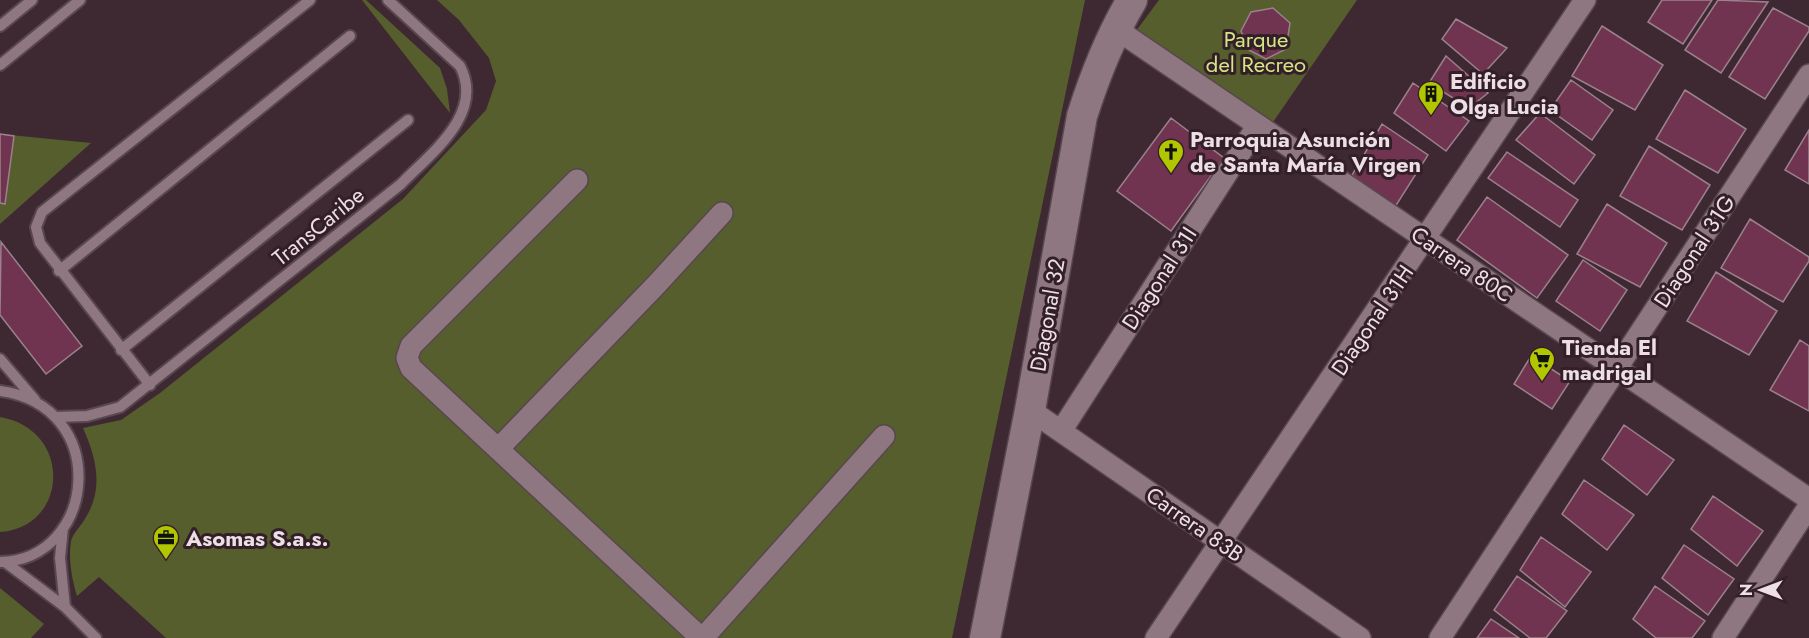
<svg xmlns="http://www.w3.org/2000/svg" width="1809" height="638" viewBox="0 0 1809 638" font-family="Jost,sans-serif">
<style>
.green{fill:#565e2d}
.building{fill:#703451;stroke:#9a818b;stroke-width:1.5}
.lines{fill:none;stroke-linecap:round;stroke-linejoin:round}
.lane-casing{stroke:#58474f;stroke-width:14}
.street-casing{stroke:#58474f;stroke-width:24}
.secondary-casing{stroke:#58474f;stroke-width:33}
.lane{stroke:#8f7781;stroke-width:10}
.street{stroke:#8f7781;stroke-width:21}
.secondary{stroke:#8f7781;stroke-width:30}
.labels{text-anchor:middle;stroke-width:6;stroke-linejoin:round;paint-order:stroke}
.park-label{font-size:22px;fill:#d5e586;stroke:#331f28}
.poi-label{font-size:22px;font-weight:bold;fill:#eddfe5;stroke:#331f28;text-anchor:start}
.street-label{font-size:22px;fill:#eddfe5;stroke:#331f28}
</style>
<rect width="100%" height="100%" fill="#3e2932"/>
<path class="green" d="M362,0H366L440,68L447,89L450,113Z
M437,0H1085L952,638H166L99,577L77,596C72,579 68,559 71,541C73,533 82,525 86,517C104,488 96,457 83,428L121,420L160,393L403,199L486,110L496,81L489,58L459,20Z
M1159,0H1357L1271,125L1136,31Z
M0,134L91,143L0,224Z
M0,417C74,430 68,528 0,532Z
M0,588L44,624L31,638H0Z"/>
<path class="building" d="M1662,0H1712L1683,44L1648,22Z
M1718,0L1768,2L1721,73L1685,50Z
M1273,8L1290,23L1286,49L1266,59L1249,50L1241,31L1251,12Z
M1773,8L1809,27V31L1765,99L1729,77Z
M1456,19L1507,48L1483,74L1442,39Z
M1602,26L1663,65L1635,110L1572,76Z
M1446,56L1488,93L1469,108L1429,83Z
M1571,80L1613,110L1592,140L1550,110Z
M1413,83L1469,121L1446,151L1394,113Z
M1685,90L1746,129L1718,173L1656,139Z
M1540,113L1595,155L1574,184L1516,140Z
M1171,118L1224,158L1171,231L1117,191Z
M1382,124L1428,155L1395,207L1352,175Z
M1809,130V184L1785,170Z
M0,134L14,136L5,204L0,203Z
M1649,146L1710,185L1682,230L1620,196Z
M1507,152L1578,200L1560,227L1488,178Z
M1487,197L1568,255L1537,298L1457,240Z
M1607,204L1667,243L1640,287L1577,254Z
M1750,219L1809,257V261L1783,302L1721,268Z
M1,242L82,346L46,374L0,315Z
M1583,260L1627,290L1600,331L1556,301Z
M1716,272L1777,311L1749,355L1687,321Z
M1800,340L1809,346V411L1770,390Z
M1531,356L1570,381L1552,409L1514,384Z
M1624,425L1674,460L1647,495L1602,459Z
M1584,480L1634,515L1607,550L1562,514Z
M1713,496L1763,531L1737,566L1691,529Z
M1541,537L1591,572L1565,607L1520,570Z
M1684,545L1734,579L1708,615L1662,578Z
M1517,576L1567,611L1546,638H1530L1494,610Z
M1655,586L1705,621L1692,638H1656L1633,619Z
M1491,619L1519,638H1477Z"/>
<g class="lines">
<defs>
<path id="lane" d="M0,26L32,0
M0,65L80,0
M59,271L350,36
M121,350L408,120
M0,359L35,400
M150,385L40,243L36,227L42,212L310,0
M0,391C112,406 97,560 0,562
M56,417L87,416L120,407L401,184C431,153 485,114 460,66L388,0
M63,528L60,558L65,607
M5,562L65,607L96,638"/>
<path id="street" d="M1116,26L1125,35L1809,499
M577,180L411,346L407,358L411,368L701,638
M1030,410L1360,638
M1061,431L1258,125
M498,449L657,284L722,213
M703,638L884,436
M1156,638L1585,0
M1440,638L1809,75
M1723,638L1809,506"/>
<path id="secondary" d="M985,638L1030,410L1082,116C1095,75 1110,37 1132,0"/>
</defs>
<use href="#lane" class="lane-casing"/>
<use href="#street" class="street-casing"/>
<use href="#secondary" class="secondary-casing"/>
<use href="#lane" class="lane"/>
<use href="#street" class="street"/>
<use href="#secondary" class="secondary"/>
</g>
<defs>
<symbol id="building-pin" viewBox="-11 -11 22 30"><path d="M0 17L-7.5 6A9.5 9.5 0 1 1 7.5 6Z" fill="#b1c500" stroke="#331f28"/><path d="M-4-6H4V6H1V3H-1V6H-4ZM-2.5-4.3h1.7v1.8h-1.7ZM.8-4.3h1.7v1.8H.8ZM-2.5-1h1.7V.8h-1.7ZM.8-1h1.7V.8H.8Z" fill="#111"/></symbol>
<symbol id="church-pin" viewBox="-11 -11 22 30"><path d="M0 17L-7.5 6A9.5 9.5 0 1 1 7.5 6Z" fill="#b1c500" stroke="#331f28"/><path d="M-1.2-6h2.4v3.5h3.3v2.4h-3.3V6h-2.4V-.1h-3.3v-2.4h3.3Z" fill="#111"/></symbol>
<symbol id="supermarket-pin" viewBox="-11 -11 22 30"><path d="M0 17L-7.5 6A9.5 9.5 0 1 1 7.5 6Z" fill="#b1c500" stroke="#331f28"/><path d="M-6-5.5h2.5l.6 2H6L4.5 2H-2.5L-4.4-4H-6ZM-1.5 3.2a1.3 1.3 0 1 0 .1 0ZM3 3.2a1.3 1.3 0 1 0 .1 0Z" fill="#111"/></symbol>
<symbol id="office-pin" viewBox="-11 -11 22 30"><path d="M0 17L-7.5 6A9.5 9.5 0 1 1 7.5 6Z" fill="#b1c500" stroke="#331f28"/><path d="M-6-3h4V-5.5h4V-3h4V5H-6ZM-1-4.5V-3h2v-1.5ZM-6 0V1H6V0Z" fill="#111"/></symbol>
</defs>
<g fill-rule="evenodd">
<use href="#building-pin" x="1416" y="79" width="30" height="40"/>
<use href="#church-pin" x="1156" y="137" width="30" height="40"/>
<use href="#supermarket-pin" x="1527" y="345" width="30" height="40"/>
<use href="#office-pin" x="151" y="523" width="30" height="40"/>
</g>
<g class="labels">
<g class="park-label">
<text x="1256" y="47">Parque<tspan x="1256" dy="25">del Recreo</tspan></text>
</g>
<g class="poi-label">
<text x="1450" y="89">Edificio<tspan x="1450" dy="25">Olga Lucia</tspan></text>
<text x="1190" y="147">Parroquia Asunción<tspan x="1190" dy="25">de Santa María Virgen</tspan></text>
<text x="1562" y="355">Tienda El<tspan x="1562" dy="25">madrigal</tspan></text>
<text x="186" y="546">Asomas S.a.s.</text>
</g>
<g class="street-label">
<text transform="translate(318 226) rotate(-39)" y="8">TransCaribe</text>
<text transform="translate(1694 251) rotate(-57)" y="8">Diagonal 31G</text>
<text transform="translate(1462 264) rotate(34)" y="8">Carrera 80C</text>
<text transform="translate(1159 278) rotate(-57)" y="8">Diagonal 31I</text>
<text transform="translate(1047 315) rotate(-80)" y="8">Diagonal 32</text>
<text transform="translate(1372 320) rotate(-56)" y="8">Diagonal 31H</text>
<text transform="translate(1195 524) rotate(35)" y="8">Carrera 83B</text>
</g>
</g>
<g transform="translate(1761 590) rotate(270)" stroke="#331f28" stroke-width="4.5" paint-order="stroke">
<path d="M0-4.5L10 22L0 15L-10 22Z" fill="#eddfe5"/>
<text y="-9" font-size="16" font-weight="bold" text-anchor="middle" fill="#eddfe5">N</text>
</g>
</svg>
